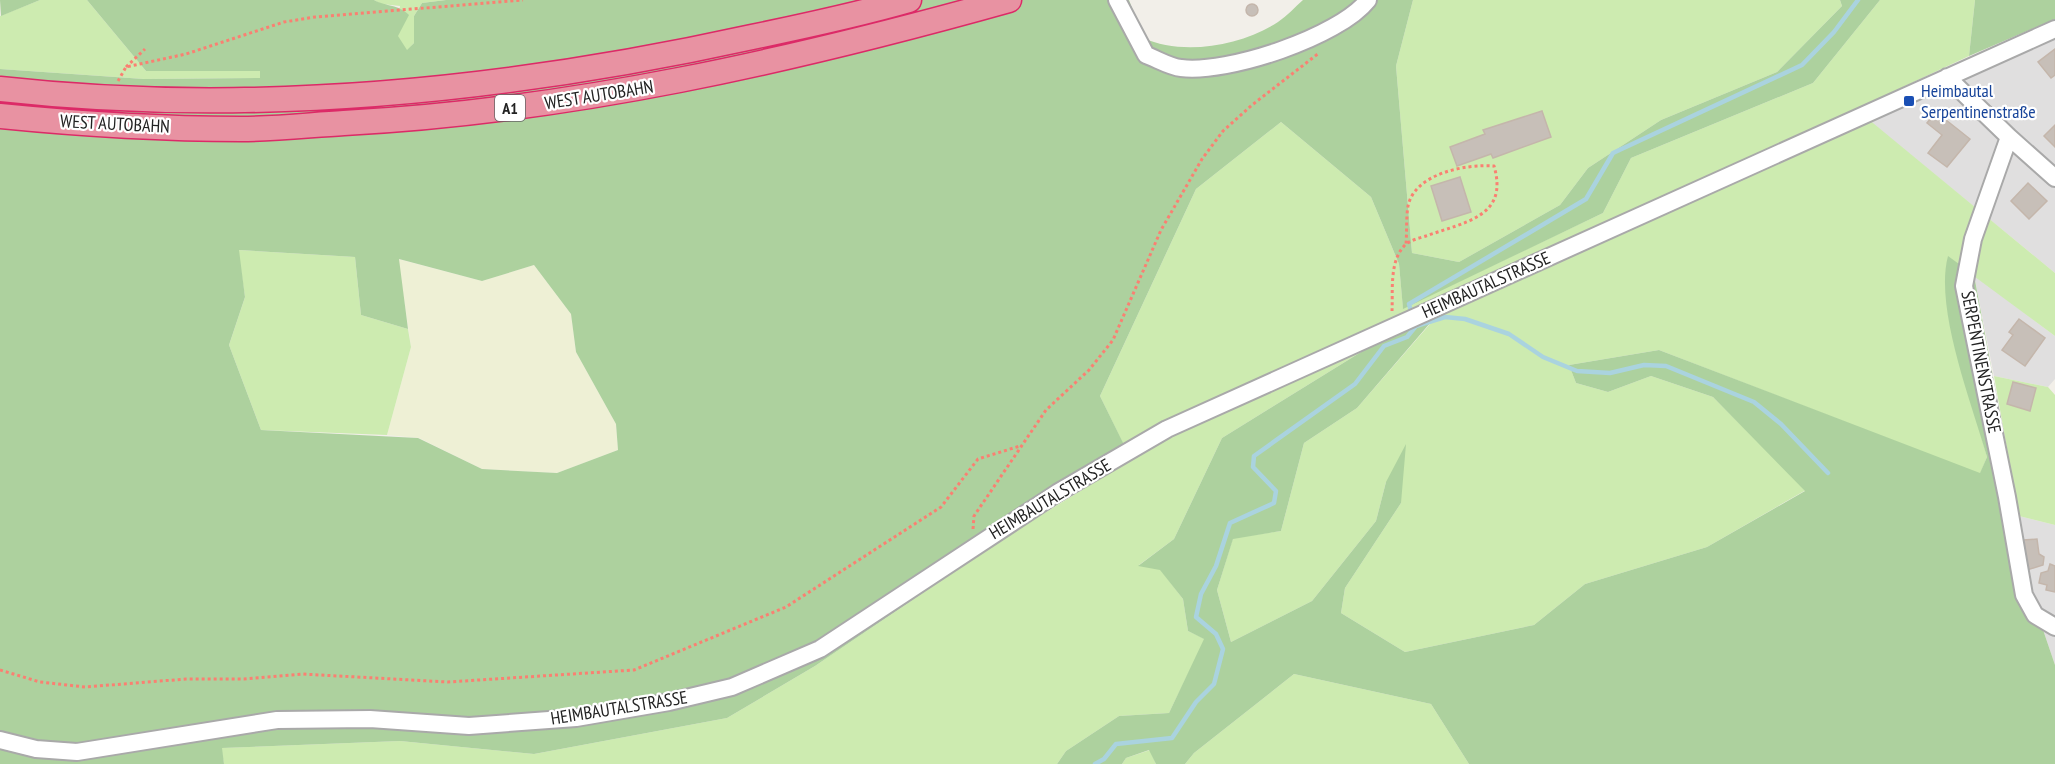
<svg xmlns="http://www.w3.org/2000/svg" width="2055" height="764" viewBox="0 0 2055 764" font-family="'PT Sans Narrow',sans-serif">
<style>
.residential{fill:#e0dfdf}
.farmland{fill:#eef0d5}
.grass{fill:#cdebb0}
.forest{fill:#add19e;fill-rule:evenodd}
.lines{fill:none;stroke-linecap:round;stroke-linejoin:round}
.stream{stroke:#aad3df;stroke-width:4.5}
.building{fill:#c7bfb8;stroke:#c4b6ab;stroke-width:1.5}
.minor-casing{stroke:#a9a9a9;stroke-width:20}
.highway-casing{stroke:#dc2a67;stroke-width:27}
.path{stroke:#fa8072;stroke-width:3;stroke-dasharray:3 3;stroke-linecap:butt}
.minor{stroke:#fff;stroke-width:16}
.highway{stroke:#e892a2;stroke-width:24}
.transit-dot{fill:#1a4fb4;stroke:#fff;stroke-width:2}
.labels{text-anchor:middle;stroke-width:4.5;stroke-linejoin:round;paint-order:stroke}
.shield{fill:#fff;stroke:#646464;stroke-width:1.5}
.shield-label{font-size:16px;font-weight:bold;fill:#222}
.transit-label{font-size:18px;fill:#164399;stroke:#fff;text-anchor:start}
.street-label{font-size:18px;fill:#222;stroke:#fff}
</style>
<rect width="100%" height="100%" fill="#f2efe9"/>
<path class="residential" d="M2055,19V273L1855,109Z
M1974,275L2055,336V379L2048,387L1994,376Z
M2019,516L2055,525V665L2026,580Z"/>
<path class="farmland" d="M398,259L482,281L534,265L571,314L576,352L616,424L618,450L557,473L482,469L419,438L387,435L411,347Z"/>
<path class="grass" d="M40,0H87L146,71H260V78L144,79L0,69V16Z
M374,0H446L422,3L414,16V43L407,51L397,36L400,6L381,4Z
M1413,0H1840L1842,6L1777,72L1661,120L1588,168L1560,205L1459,262L1412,253L1396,66Z
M1880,0H1975L1969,56L1856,109L2055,273V336L1948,257L1949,320L1987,457L1980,474L1659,350L1569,365L1576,383L1608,392L1651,376L1713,397L1806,490L1707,547L1585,584L1534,625L1405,652L1341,613L1345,588L1401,503L1386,482L1376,521L1312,601L1231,642L1217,590L1233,538L1281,531L1304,443L1357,408L1430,324L1387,336L1222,438L1174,539L1139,565L1160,569L1183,599L1188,631L1205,639L1169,713L1119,716L1066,751L1057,764H224L221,748L400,741L534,754L727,718L815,666L1007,536L1131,460L1100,396L1196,189L1281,122L1371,197L1399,264L1403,308L1603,213L1631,158L1813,83Z
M238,250L355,257L361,315L408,329L411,347L387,435L261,430L229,345L245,297Z
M1994,376L2048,387L2055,395V525L2019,516Z
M1294,674L1431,704L1469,764H1185L1194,753Z
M1150,750L1156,764H1122L1126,758Z"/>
<path class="forest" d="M0,0H40L1,16Z
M87,0H374C387,7 398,4 409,15L398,36L407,50L414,43V16L422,3L446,0H1129L1143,38C1183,56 1241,46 1278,22C1287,16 1295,7 1303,0H1413L1396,66L1412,253L1459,262L1560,205L1588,168L1661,120L1777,72L1842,6L1840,0H1880L1813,83L1631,158L1603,213L1403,309L1399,264L1371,197L1281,122L1196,189L1100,396L1131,459L1007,536L815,666L727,718L534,754L400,741L222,748L224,764H0V69L144,79L260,78V71H146ZM239,250L355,257L361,315L408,329L399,259L482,281L534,265L571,314L576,352L616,424L618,450L557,473L482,469L418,438L261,430L229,345L245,297Z
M1975,0H2055V19L1969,56Z
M1948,256L1974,275L2019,516L2026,580L2055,665V764H1469L1431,704L1294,674L1194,753L1185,764H1156L1149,750L1126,758L1122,764H1057L1066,751L1119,716L1169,713L1204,639L1188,631L1183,599L1160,570L1138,566L1174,539L1222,438L1387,336L1431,322L1357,408L1304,443L1281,531L1233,539L1217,590L1231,642L1312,601L1376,521L1386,482L1406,444L1401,503L1345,588L1341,613L1405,652L1534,625L1585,584L1707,547L1805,491L1713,397L1651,376L1608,392L1576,383L1569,365L1659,350L1980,473L1987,457C1972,404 1934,308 1948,256Z"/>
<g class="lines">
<path class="stream" d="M1412,315L1409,304L1586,199L1613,153L1802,65L1834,32L1858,0
M1095,764L1104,759L1116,744L1172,738L1196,702L1214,684L1223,649L1216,634L1196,617L1201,594L1216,566L1230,523L1274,503L1276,491L1253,467L1254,456L1355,384L1384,346L1407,337L1416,326L1445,317L1465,319L1509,334L1543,357L1577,371L1610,373L1644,365L1666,366L1754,402L1781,424L1828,473"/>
</g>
<path class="building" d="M1246 10a6 6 0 1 1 12 0a6 6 0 1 1-12 0Z
M2055,49V75L2051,78L2038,62Z
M1542,111L1551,137L1493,158L1491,154L1457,166L1450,147L1485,134L1483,130Z
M1936,112L1970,139L1947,167L1928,153L1942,135L1927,123Z
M2055,125V147L2044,136Z
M1460,177L1471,212L1442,221L1431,186Z
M2028,183L2047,201L2029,219L2011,201Z
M2019,319L2045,338L2025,366L2002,350L2013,335L2009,332Z
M2013,382L2036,388L2030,411L2007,404Z
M2037,539L2039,554L2044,557L2043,565L2027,570L2024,540Z
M2050,564L2055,566V592L2046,590L2047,585L2039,583L2041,573L2048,571Z"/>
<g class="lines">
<defs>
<path id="minor" d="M1117,0L1146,55C1157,59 1170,67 1181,68C1227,74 1339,37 1368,0
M1947,77L2009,137L1973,239L1964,286L2007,497L2024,595L2035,615L2055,627
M2009,137L2055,178
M0,740L36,749L77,752L277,720L370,719L469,726L576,718L669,702L732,687L820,649L1057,493L1167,429L2055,29"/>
<path id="highway" d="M0,89C251,117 507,91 752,37C805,26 857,15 909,0
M0,116C80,124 160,129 241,129C275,129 310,125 344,123C571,111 791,61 1009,0"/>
</defs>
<use href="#minor" class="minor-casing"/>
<use href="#highway" class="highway-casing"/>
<path class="path" d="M126,67L145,49
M118,81L126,67L186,54L284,22L315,17L523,0
M1392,311C1393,291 1389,261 1405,245C1410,240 1420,238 1426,236C1465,222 1509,217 1494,166C1466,164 1415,173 1408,206C1406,218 1407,232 1406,244
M973,529L974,516L1046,410L1089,370L1113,340L1161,230L1202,159L1223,131L1252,105L1319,53
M0,670L40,682L85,687L186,679H244L302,674L448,682L634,670L786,607L941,507L978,459L1020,446"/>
<use href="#minor" class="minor"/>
<use href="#highway" class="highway"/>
</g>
<rect class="transit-dot" x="1903" y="95" width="12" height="12" rx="3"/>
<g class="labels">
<rect class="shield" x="495" y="95" width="30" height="26" rx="4.5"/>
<g class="shield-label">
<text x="510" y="114">A1</text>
</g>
<g class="transit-label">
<text x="1921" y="97">Heimbautal<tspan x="1921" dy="21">Serpentinenstraße</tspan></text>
</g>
<g class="street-label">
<text transform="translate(599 95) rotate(-9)" y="6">WEST AUTOBAHN</text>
<text transform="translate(115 124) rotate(3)" y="6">WEST AUTOBAHN</text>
<text transform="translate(1486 285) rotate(-24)" y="6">HEIMBAUTALSTRASSE</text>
<text transform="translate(1981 362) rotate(79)" y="6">SERPENTINENSTRASSE</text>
<text transform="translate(1050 499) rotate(-31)" y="6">HEIMBAUTALSTRASSE</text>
<text transform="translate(619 708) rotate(-9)" y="6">HEIMBAUTALSTRASSE</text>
</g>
</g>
</svg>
